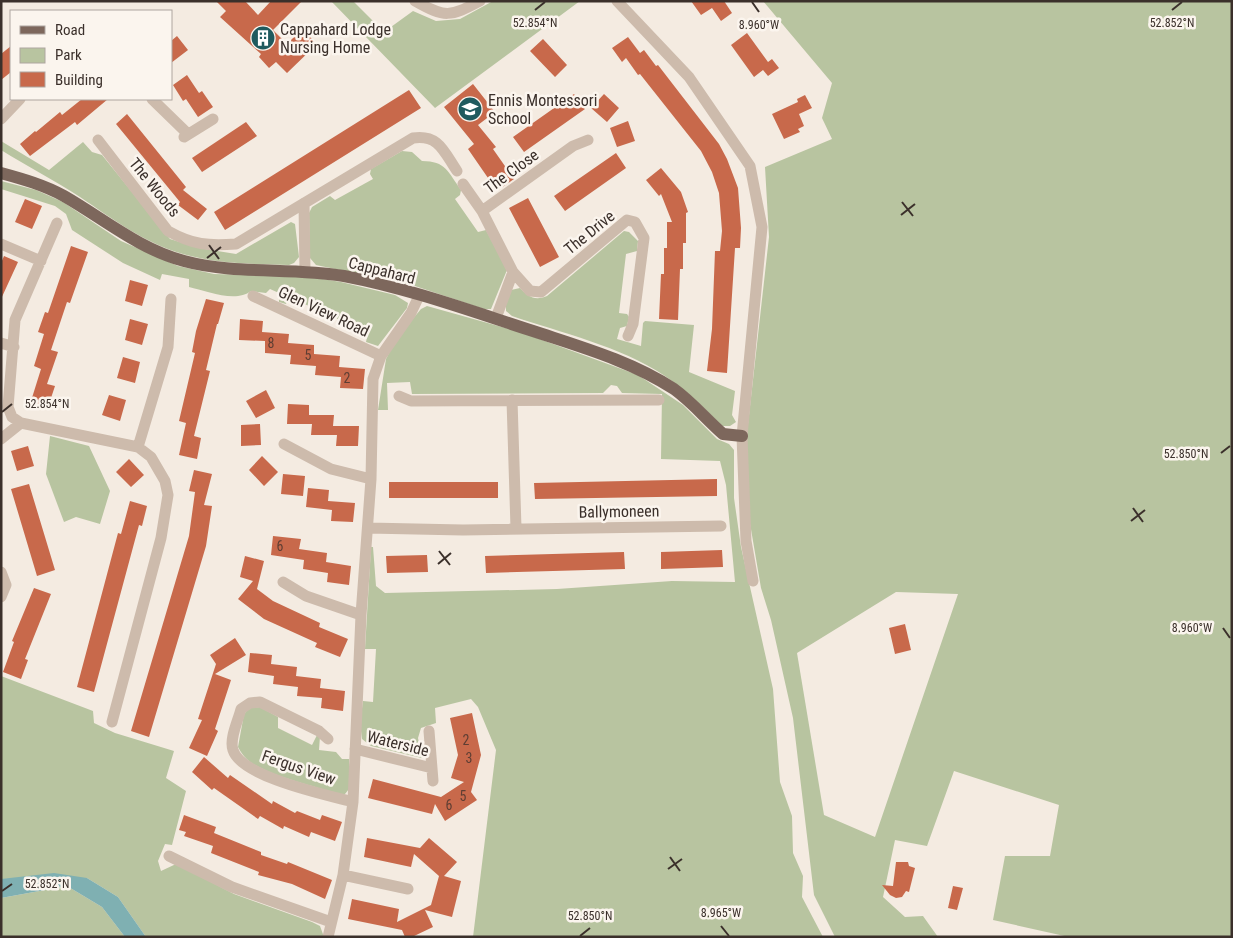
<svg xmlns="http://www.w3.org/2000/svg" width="1233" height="938" viewBox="0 0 1233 938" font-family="'Roboto Condensed',sans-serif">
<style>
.green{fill:#b8c4a0;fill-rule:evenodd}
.water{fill:#7fb0b2}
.building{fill:#c8694b}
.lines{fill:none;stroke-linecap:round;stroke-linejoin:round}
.minor{stroke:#cdbbac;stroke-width:11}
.major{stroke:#7d675c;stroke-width:12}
.ticks{fill:none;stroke:#3b302b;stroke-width:2}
.labels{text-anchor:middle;stroke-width:5;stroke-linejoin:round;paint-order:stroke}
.number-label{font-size:14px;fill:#5e3e33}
.poi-label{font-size:16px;fill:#3b302b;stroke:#fbf5ee;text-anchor:start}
.street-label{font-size:16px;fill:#3b302b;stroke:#fbf5ee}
.ticks-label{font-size:12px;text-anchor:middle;fill:#3b302b;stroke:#fbf5ee;stroke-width:5;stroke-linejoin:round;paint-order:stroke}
</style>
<rect width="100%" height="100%" fill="#f4ebe1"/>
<path class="green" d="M331,1H353L384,32L413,11L436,21L460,19L493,1H580L435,108Z
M763,1H1232V937H1069L993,920L1005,856H1050L1059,805L954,771L927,846L895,840L883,897L905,917L923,916L938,937H835L814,895L793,718L771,620L761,588L745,494L744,460L769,237L765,167L832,139L822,118L832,83ZM896,592L958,594L875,837L824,815L797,653Z
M1,141L49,170L83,142L92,152L102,155L170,239L199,248L236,254L291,222L295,224L299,257L294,263L289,265C254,264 217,264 183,254C144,243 113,219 80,197C54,180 27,166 1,150Z
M402,151L412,152L422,161C446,161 448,172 461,190L460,195L455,199L478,232L486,230L507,270L491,309H484L412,285L316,265L310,258L309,213L312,207L330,196L335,200L373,179L370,174L371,169Z
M1,181L36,190L63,202L121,241L178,266L214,274L310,277L341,282L395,295L408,303L407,308L378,346L366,342L368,333L329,315L327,319L308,310L309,306L288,297L286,304L279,302V293L270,289L266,293L251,291C236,303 206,291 189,287V279L162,274L160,280L123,263L72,230L66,214L55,206L1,189Z
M624,231L629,232L638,241L637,251L626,254L619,313L627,314L629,317L627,326L620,328L617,339L641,346L643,323L645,321L694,325L689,372L735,391L732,415L736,422L730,426H722C704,407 686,390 665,376C620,346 562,333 512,316L506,311V304L511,290L520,288C528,297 535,301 547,296Z
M427,306L523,333L638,375L683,405L717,439L729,444L734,450V498L741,547L773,689L780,782L792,816L793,853L803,876L802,897L823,937H473L496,750L478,707L471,699L435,708L436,723L421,728L418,738L422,758L371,746L362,739L360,723L363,701L373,702L376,649H365L371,547H373L376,586L385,593L557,589L672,581L735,582L726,485L720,461L661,459L662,394L622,393L617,386L611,385L603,393L412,394L410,382L387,383L388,410H378L386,359L396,339L421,309Z
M50,436L89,446L110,491L100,524L76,517L64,522L46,474Z
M1,676L93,711L94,723L115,733L174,751L166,778L186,791L172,845L165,844L158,861L161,871L176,864L234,894L312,922L320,926L324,937H146L118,897L87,878L1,879Z
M260,707L278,717V728L312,745L317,735L320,736L319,750L336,752L342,759H349V789L345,794H338C314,786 270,776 250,762C245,758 241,753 238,747L244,714L249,708Z
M67,886L102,907L125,937H1V898Z"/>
<path class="water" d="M54,873L87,878L118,897L146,937H125L102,907L67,886L1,898V879Z"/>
<path class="building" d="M216,1H245L258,15L271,1H302L273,30L287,44L302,29L317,44L287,73L276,62L269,68L259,57L261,54L220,17L226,11Z
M691,1H724L732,13L721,21L712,8L701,15Z
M747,33L768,62L772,59L779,68L768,76L763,70L754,77L731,45Z
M177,36L188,50L171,63V41Z
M628,37L640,53L644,50L656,66L658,65L719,144L727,159L738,188L741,228L740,248H735L727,373L707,371L712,329L715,251H720L722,231L719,193L712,172L701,151L640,74L638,75L626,58L622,62L612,48Z
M543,39L567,65L555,77L530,51Z
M11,46V72L1,80V54Z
M187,75L199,93L202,91L213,107L198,117L186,99L183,101L173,85Z
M473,84L495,112L478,125L496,147L493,149L514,179L497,191L468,149L474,144L444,107Z
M409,90L421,108L225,230L214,212Z
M574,94L585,109L524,152L513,137Z
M604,94L619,108L607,122L591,108Z
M805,95L812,108L799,114L804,126L798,129L800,132L784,139L772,114L798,102L797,99Z
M82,99H108L77,125L75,122L30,156L20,144L35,131L36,132L60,112L62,115Z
M127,114L186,187L183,190L207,209L198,220L178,205L180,202L116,124Z
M628,121L635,141L617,147L610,128Z
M246,122L257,136L202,172L192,158Z
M616,153L626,168L565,211L554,196Z
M661,168L681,192L688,212L686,213V243H683V269H680L678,320L659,319L661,274H664V248H667V222H672L661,194L659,196L646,180Z
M528,198L559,257L540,267L509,208Z
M25,199L42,206L32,229L15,222Z
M71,246L88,252L70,303L67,302L51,350L58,352L47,384L55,386L48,407L31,401L41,369L34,366L44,334L38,332L45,312L48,313Z
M4,256L18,262L1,299V263Z
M130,280L148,285L142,306L125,301Z
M206,299L224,303L218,324H217L206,370L210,371L194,436L201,438L197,459L179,455L186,423L179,421L195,353L192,352L196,331Z
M130,319L148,324L142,345L125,340Z
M240,319L263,321L262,332L289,334L288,343L314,345V354L340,356L339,367L365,369L363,389L340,388L341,377L315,375L316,366L290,364L291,355L265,353V341L239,340Z
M123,357L140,362L135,383L117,378Z
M266,390L275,408L256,418L246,401Z
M109,395L126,400L120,421L102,415Z
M288,404L309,405V415H334L333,426H359L358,446H336L337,435H311L312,424H287Z
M260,424L261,445L241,446V425Z
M28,446L34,466L17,471L11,451Z
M262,456L278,472L264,486L249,470Z
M129,459L144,475L131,487L116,472Z
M194,470L212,474L204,505L212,506L206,546L149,737L131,731L189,536L195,492L189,491Z
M283,474L305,476L303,496L281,494Z
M717,479V496L535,499L534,483Z
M389,482H498V498H389Z
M29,484L55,570L37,576L11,489Z
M308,488L329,490L328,501L355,503L353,522L331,521L332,510L306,507Z
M130,501L147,506L142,526L139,525L94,692L77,687L118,533L121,534Z
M273,536L301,539L299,549L327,553L326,562L351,566L349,585L327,582L328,573L303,569L304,560L271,555Z
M722,550L723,567L661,569V552Z
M624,552L625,569L486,573L485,556Z
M427,555L428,572L387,573L386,556Z
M245,556L264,561L257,589L273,601L320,623L319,627L348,639L340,657L315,647L317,643L264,619L238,599L253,581L240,577Z
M34,588L51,594L25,659L28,660L21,679L3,672L14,642L12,641Z
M905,624L911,650L895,654L889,628Z
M235,638L246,655L215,674L231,680L215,729L218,731L207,756L189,748L202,720L198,719L216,664L210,655Z
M250,653L272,655L271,664L297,667L296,676L321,679L320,688L345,691L343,711L321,708L322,698L297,696L298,687L273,684L274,676L248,672Z
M472,713L481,755L471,792L477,800L445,821L435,804L432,814L368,798L373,779L441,797L464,782L451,778L458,755L450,718Z
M204,757L228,778L230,775L272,804L273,801L295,813L297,811L320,820L322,815L342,822L335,841L311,832L309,837L284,826L283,829L260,816L258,819L214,788L212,790L192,772Z
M184,815L216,827L214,833L261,852V855L287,864L288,862L332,880L325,899L292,884L258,875L259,872L211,853L213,846L184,836L186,832L179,830Z
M367,838L420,848L429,838L457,862L444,876L461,881L452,917L425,910L433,927L412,937H405L402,930L348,919L352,899L399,909L397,922L431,905L439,876L414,854L411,867L364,857Z
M896,862H908L909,866L915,868L909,892L906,891L902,897L896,898L890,895L882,885L893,886Z
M953,886L963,888L957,910L948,908Z"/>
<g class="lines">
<path class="minor" d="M415,1C445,18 450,17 480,1
M617,1L689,77L750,166L762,227L742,436L746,541L753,581
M152,99L188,134
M1,119L20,99
M184,137L213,119
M98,140L168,231C193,245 208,246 236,244L413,138C439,134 444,152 457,171
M463,184L482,211L513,272
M304,203L305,271
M482,211L573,146L588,140
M1,244L41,261
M253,296L381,356
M496,318L513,272L530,291L541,292L627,220L635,222L644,238L633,324L628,336
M1,343L14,347
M399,396L411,401L659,400
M512,400L516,528
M21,423L12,417L8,407L15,320L57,223
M1,439L21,423L138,447L151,457L165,481L168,495L161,538L112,722
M284,444L331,469L371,479
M138,447L168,347L171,299
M368,528L463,530L721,526
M1,572L6,585L1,597
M283,582L306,596L361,615
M429,731L433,781
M328,739L319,731L260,702L250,703L241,709C238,721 229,739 233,750C241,777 327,795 353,802
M355,749L432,768
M169,856L232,887L331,922
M343,875L408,889
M328,937L343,875L353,802L361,615L371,479L373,379L381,356L411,313L419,296"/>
<path class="major" d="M1,173C23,179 44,185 64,196C104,219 139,249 184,261C236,275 291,267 344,276C408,288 471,311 533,331C581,347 631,361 674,389C692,402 706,419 723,434L742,436"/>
</g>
<path class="ticks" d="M752,2L759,12M535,10L545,2M1172,10L1182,2M902,202L913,216M901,215L915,204M209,245L219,259M207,258L221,247M2,412L12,404M1221,453L1230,446M1133,508L1143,522M1131,521L1145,510M439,551L450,565M438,564L451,553M1223,628L1230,638M670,857L680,871M668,869L682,859M2,891L12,884M721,926L729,936M580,936L590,928"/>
<defs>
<symbol id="building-disc" viewBox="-11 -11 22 22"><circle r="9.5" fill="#1f5a5e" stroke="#fbf5ee"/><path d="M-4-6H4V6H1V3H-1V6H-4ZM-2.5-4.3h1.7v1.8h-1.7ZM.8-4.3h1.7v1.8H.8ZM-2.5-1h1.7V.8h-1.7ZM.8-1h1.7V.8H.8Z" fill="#fff"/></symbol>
<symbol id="school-disc" viewBox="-11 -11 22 22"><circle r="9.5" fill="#1f5a5e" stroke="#fbf5ee"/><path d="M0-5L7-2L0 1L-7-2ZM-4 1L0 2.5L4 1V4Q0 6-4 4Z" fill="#fff"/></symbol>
</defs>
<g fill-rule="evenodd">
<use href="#building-disc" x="249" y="24" width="28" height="28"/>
<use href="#school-disc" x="456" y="95" width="28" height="28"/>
</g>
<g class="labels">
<g class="number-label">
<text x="271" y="348">8</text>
<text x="308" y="360">5</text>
<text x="347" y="383">2</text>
<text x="280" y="551">6</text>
<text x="466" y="745">2</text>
<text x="469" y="763">3</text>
<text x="463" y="801">5</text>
<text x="449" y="810">6</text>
</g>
<g class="poi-label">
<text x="280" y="35">Cappahard Lodge<tspan x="280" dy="18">Nursing Home</tspan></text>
<text x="488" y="106">Ennis Montessori<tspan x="488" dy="18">School</tspan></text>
</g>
<g class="street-label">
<text transform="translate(511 171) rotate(-36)" y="6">The Close</text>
<text transform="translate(155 187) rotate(51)" y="6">The Woods</text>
<text transform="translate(589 232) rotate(-39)" y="6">The Drive</text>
<text transform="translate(382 270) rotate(14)" y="6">Cappahard</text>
<text transform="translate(324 311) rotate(25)" y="6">Glen View Road</text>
<text transform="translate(619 511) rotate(-1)" y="6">Ballymoneen</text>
<text transform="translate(398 743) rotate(14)" y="6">Waterside</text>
<text transform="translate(299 767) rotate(19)" y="6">Fergus View</text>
</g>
</g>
<g class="ticks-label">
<text x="535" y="27">52.854°N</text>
<text x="1172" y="27">52.852°N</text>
<text x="759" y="29">8.960°W</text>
<text x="47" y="408">52.854°N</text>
<text x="1186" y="458">52.850°N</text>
<text x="1192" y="632">8.960°W</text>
<text x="47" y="888">52.852°N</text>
<text x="721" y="917">8.965°W</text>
<text x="590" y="920">52.850°N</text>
</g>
<rect width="1233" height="938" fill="none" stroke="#3b302b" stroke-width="5"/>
<rect x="10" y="10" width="162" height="90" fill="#fbf5ee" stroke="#aea6a0"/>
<rect x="20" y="26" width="25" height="8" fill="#7d675c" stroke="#aea6a0"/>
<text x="55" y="35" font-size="15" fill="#3b302b">Road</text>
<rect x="20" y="48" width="25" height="15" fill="#b8c4a0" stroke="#aea6a0"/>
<text x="55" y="60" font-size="15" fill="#3b302b">Park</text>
<rect x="20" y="72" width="25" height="15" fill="#c8694b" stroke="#aea6a0"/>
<text x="55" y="85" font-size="15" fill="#3b302b">Building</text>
</svg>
